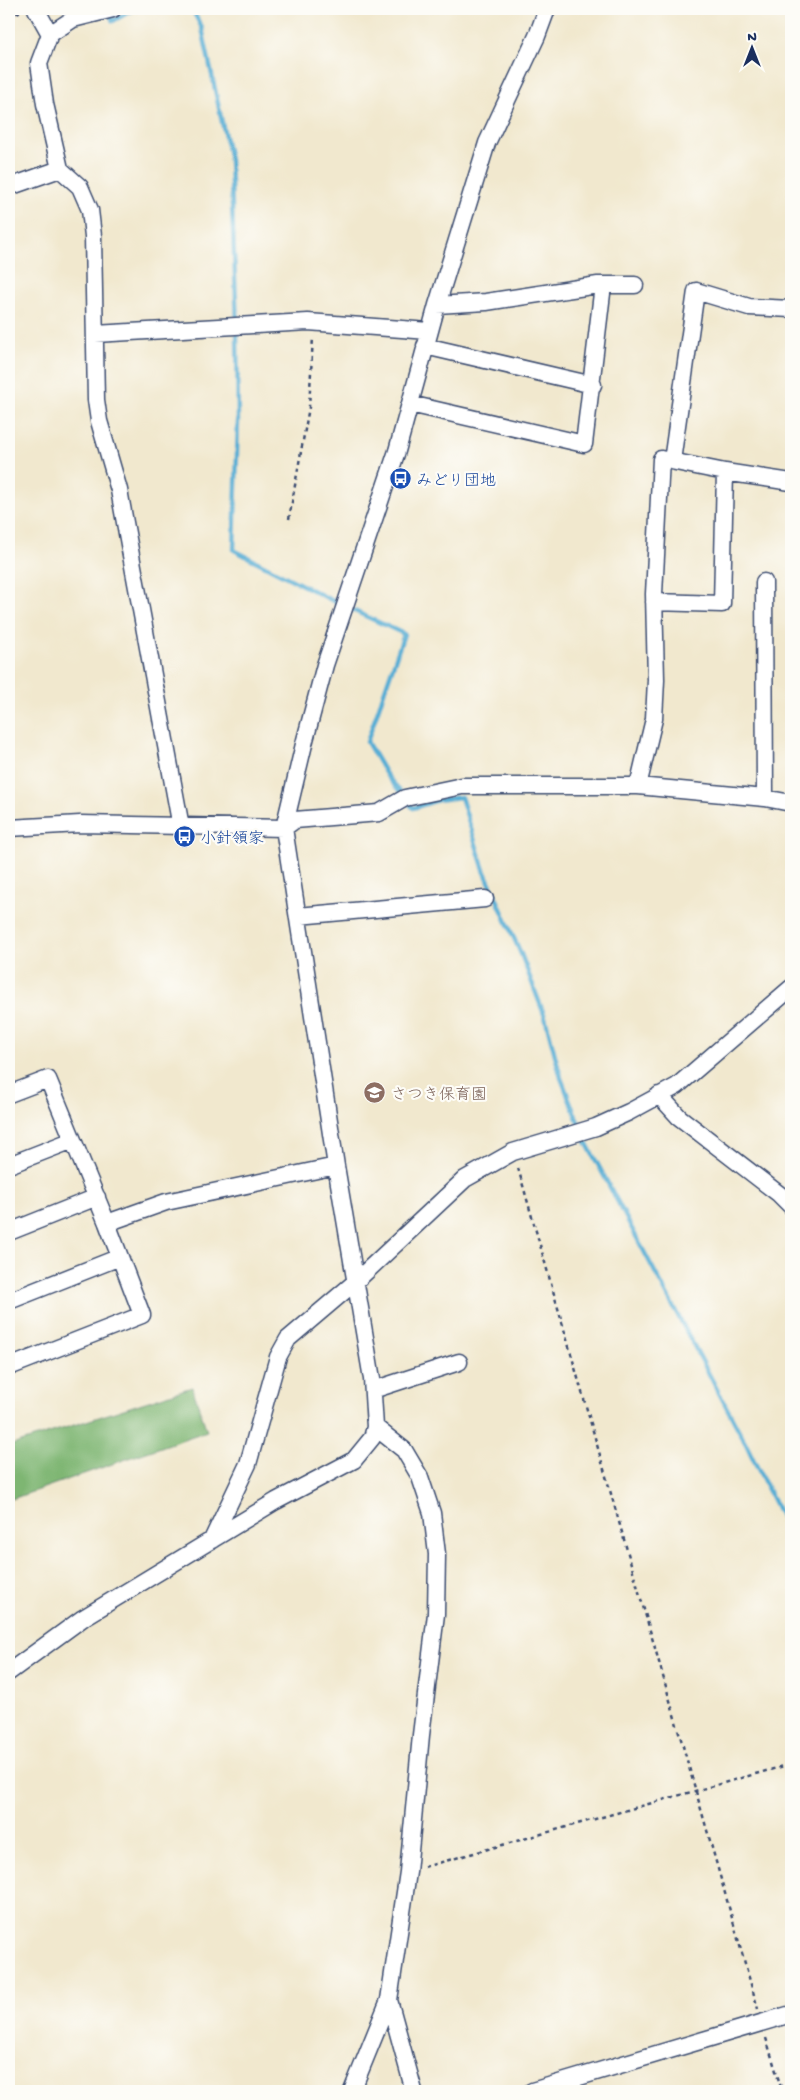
<svg xmlns="http://www.w3.org/2000/svg" width="800" height="2100" viewBox="0 0 800 2100" font-family="'Gochi Hand','Klee One',sans-serif">
<style>
.forest{fill:#7eb672;stroke:#4c7268}
.lines{fill:none;stroke-linecap:round;stroke-linejoin:round}
.stream{stroke:#58aed4;stroke-width:4.5}
.minor-casing{stroke:#3b4b6f;stroke-width:19}
.path{stroke:#3b4b6f;stroke-width:2.5;stroke-dasharray:4 4;stroke-linecap:butt}
.minor{stroke:#fff;stroke-width:16}
.labels{text-anchor:middle;stroke-width:4.5;stroke-linejoin:round;paint-order:stroke}
.transit-label{font-size:16px;fill:#164399;stroke:#fdfcf7;text-anchor:start}
.education-label{font-size:16px;fill:#785e54;stroke:#fdfcf7;text-anchor:start}
</style>
<rect width="100%" height="100%" fill="#fdfcf7"/>
<filter id="ink" filterUnits="userSpaceOnUse"><feTurbulence type="fractalNoise" baseFrequency=".02" numOctaves="2"/><feDisplacementMap in="SourceGraphic" scale="10" xChannelSelector="R" yChannelSelector="G"/><feConvolveMatrix kernelMatrix="1 2 1 2 8 2 1 2 1" color-interpolation-filters="sRGB"/></filter>
<filter id="wash" filterUnits="userSpaceOnUse"><feTurbulence type="fractalNoise" baseFrequency=".0096" numOctaves="4" result="noise"/><feDisplacementMap in="SourceGraphic" scale="20" xChannelSelector="R" yChannelSelector="G"/><feGaussianBlur stdDeviation="1.12" result="paint"/><feColorMatrix in="noise" values="0 0 0 0 0 0 0 0 0 0 0 0 0 0 0 0 0 1.4 0 .05"/><feComposite in="paint" operator="in"/></filter>
<g filter="url(#wash)">
<rect width="100%" height="100%" fill="#f1e8ce"/>
<path class="forest" d="M192,1387L207,1431L9,1500V1446Z"/>
<g class="lines">
<path class="stream" d="M192,9L202,28L230,160L237,323
M109,12L113,21L134,9
M237,330L238,421L234,550L341,605
M348,608L404,634L367,742L387,776L403,795
M408,802L413,808L438,800L461,797L484,870L521,954L545,1017L561,1078L586,1142L745,1442L791,1537"/>
</g>
</g>
<g filter="url(#ink)">
<g class="lines">
<defs>
<path id="minor" d="M36,9L50,34
M113,9L73,19L50,34L39,63L45,104L60,169L80,187L90,210L93,236L96,400L99,421L119,490L181,827
M9,187L60,169
M437,305L486,302L598,285H635
M95,334L308,322L429,331
M425,346L593,385
M410,404L584,444L603,285
M672,461L696,291L749,307L791,309
M764,582L765,798
M654,602L722,604L725,472
M638,786L654,719L656,680L654,594L661,459L725,472L791,482
M9,828L80,824L284,828L295,820L379,813L405,798L462,786H638L765,798L791,803
M298,916L485,899
M9,1094L48,1079L107,1223L142,1315L9,1367
M659,1095L679,1117L779,1194L791,1206
M9,1165L73,1140
M107,1223L166,1202L336,1166
M9,1232L97,1197
M9,1301L120,1257
M373,1390L459,1362
M212,1540L248,1464L278,1357L288,1339L354,1283L465,1179L513,1152L596,1127L629,1112L677,1086L791,988
M9,1672L83,1618L276,1501L354,1460L372,1438L375,1427L372,1379L336,1166L284,828L305,740L325,665L397,451L437,305L487,143L537,36L547,9
M389,2000L414,2091
M352,2091L389,2000L408,1872L421,1735L436,1614L437,1554L432,1513L420,1477L404,1450L375,1427
M532,2091L791,2014"/>
</defs>
<use href="#minor" class="minor-casing"/>
<path class="path" d="M9,17L21,11
M289,519L309,407L313,337
M518,1168L758,2009
M424,1867L791,1764
M766,2038L782,2091"/>
<use href="#minor" class="minor"/>
</g>
</g>
<defs>
<symbol id="bus-disc" viewBox="-11 -11 22 22"><circle r="9.5" fill="#1a4fb4" stroke="#fdfcf7"/><path d="M-5-6H5V4H4V6H2V4H-2V6H-4V4H-5ZM-3.5-4V0h7V-4ZM-3.5 1.2v1.5H-2V1.2ZM2 1.2v1.5H3.5V1.2Z" fill="#fff"/></symbol>
<symbol id="school-disc" viewBox="-11 -11 22 22"><circle r="9.5" fill="#8d6e63" stroke="#fdfcf7"/><path d="M0-5L7-2L0 1L-7-2ZM-4 1L0 2.5L4 1V4Q0 6-4 4Z" fill="#fff"/></symbol>
</defs>
<g fill-rule="evenodd">
<use href="#bus-disc" x="388" y="466" width="25" height="25"/>
<use href="#bus-disc" x="172" y="824" width="25" height="25"/>
<use href="#school-disc" x="362" y="1080" width="25" height="25"/>
</g>
<g class="labels">
<g class="transit-label">
<text x="416" y="485">みどり団地</text>
<text x="200" y="843">小針領家</text>
</g>
<g class="education-label">
<text x="391" y="1099">さつき保育園</text>
</g>
</g>
<rect width="800" height="2100" fill="none" stroke="#fdfcf7" stroke-width="30"/>
<g transform="translate(752 48)" stroke="#fdfcf7" stroke-width="4" paint-order="stroke">
<path d="M0-4L9 19L0 12L-9 19Z" fill="#1b2f5e"/>
<text y="-8" font-size="14" font-weight="bold" text-anchor="middle" fill="#1b2f5e">N</text>
</g>
</svg>
